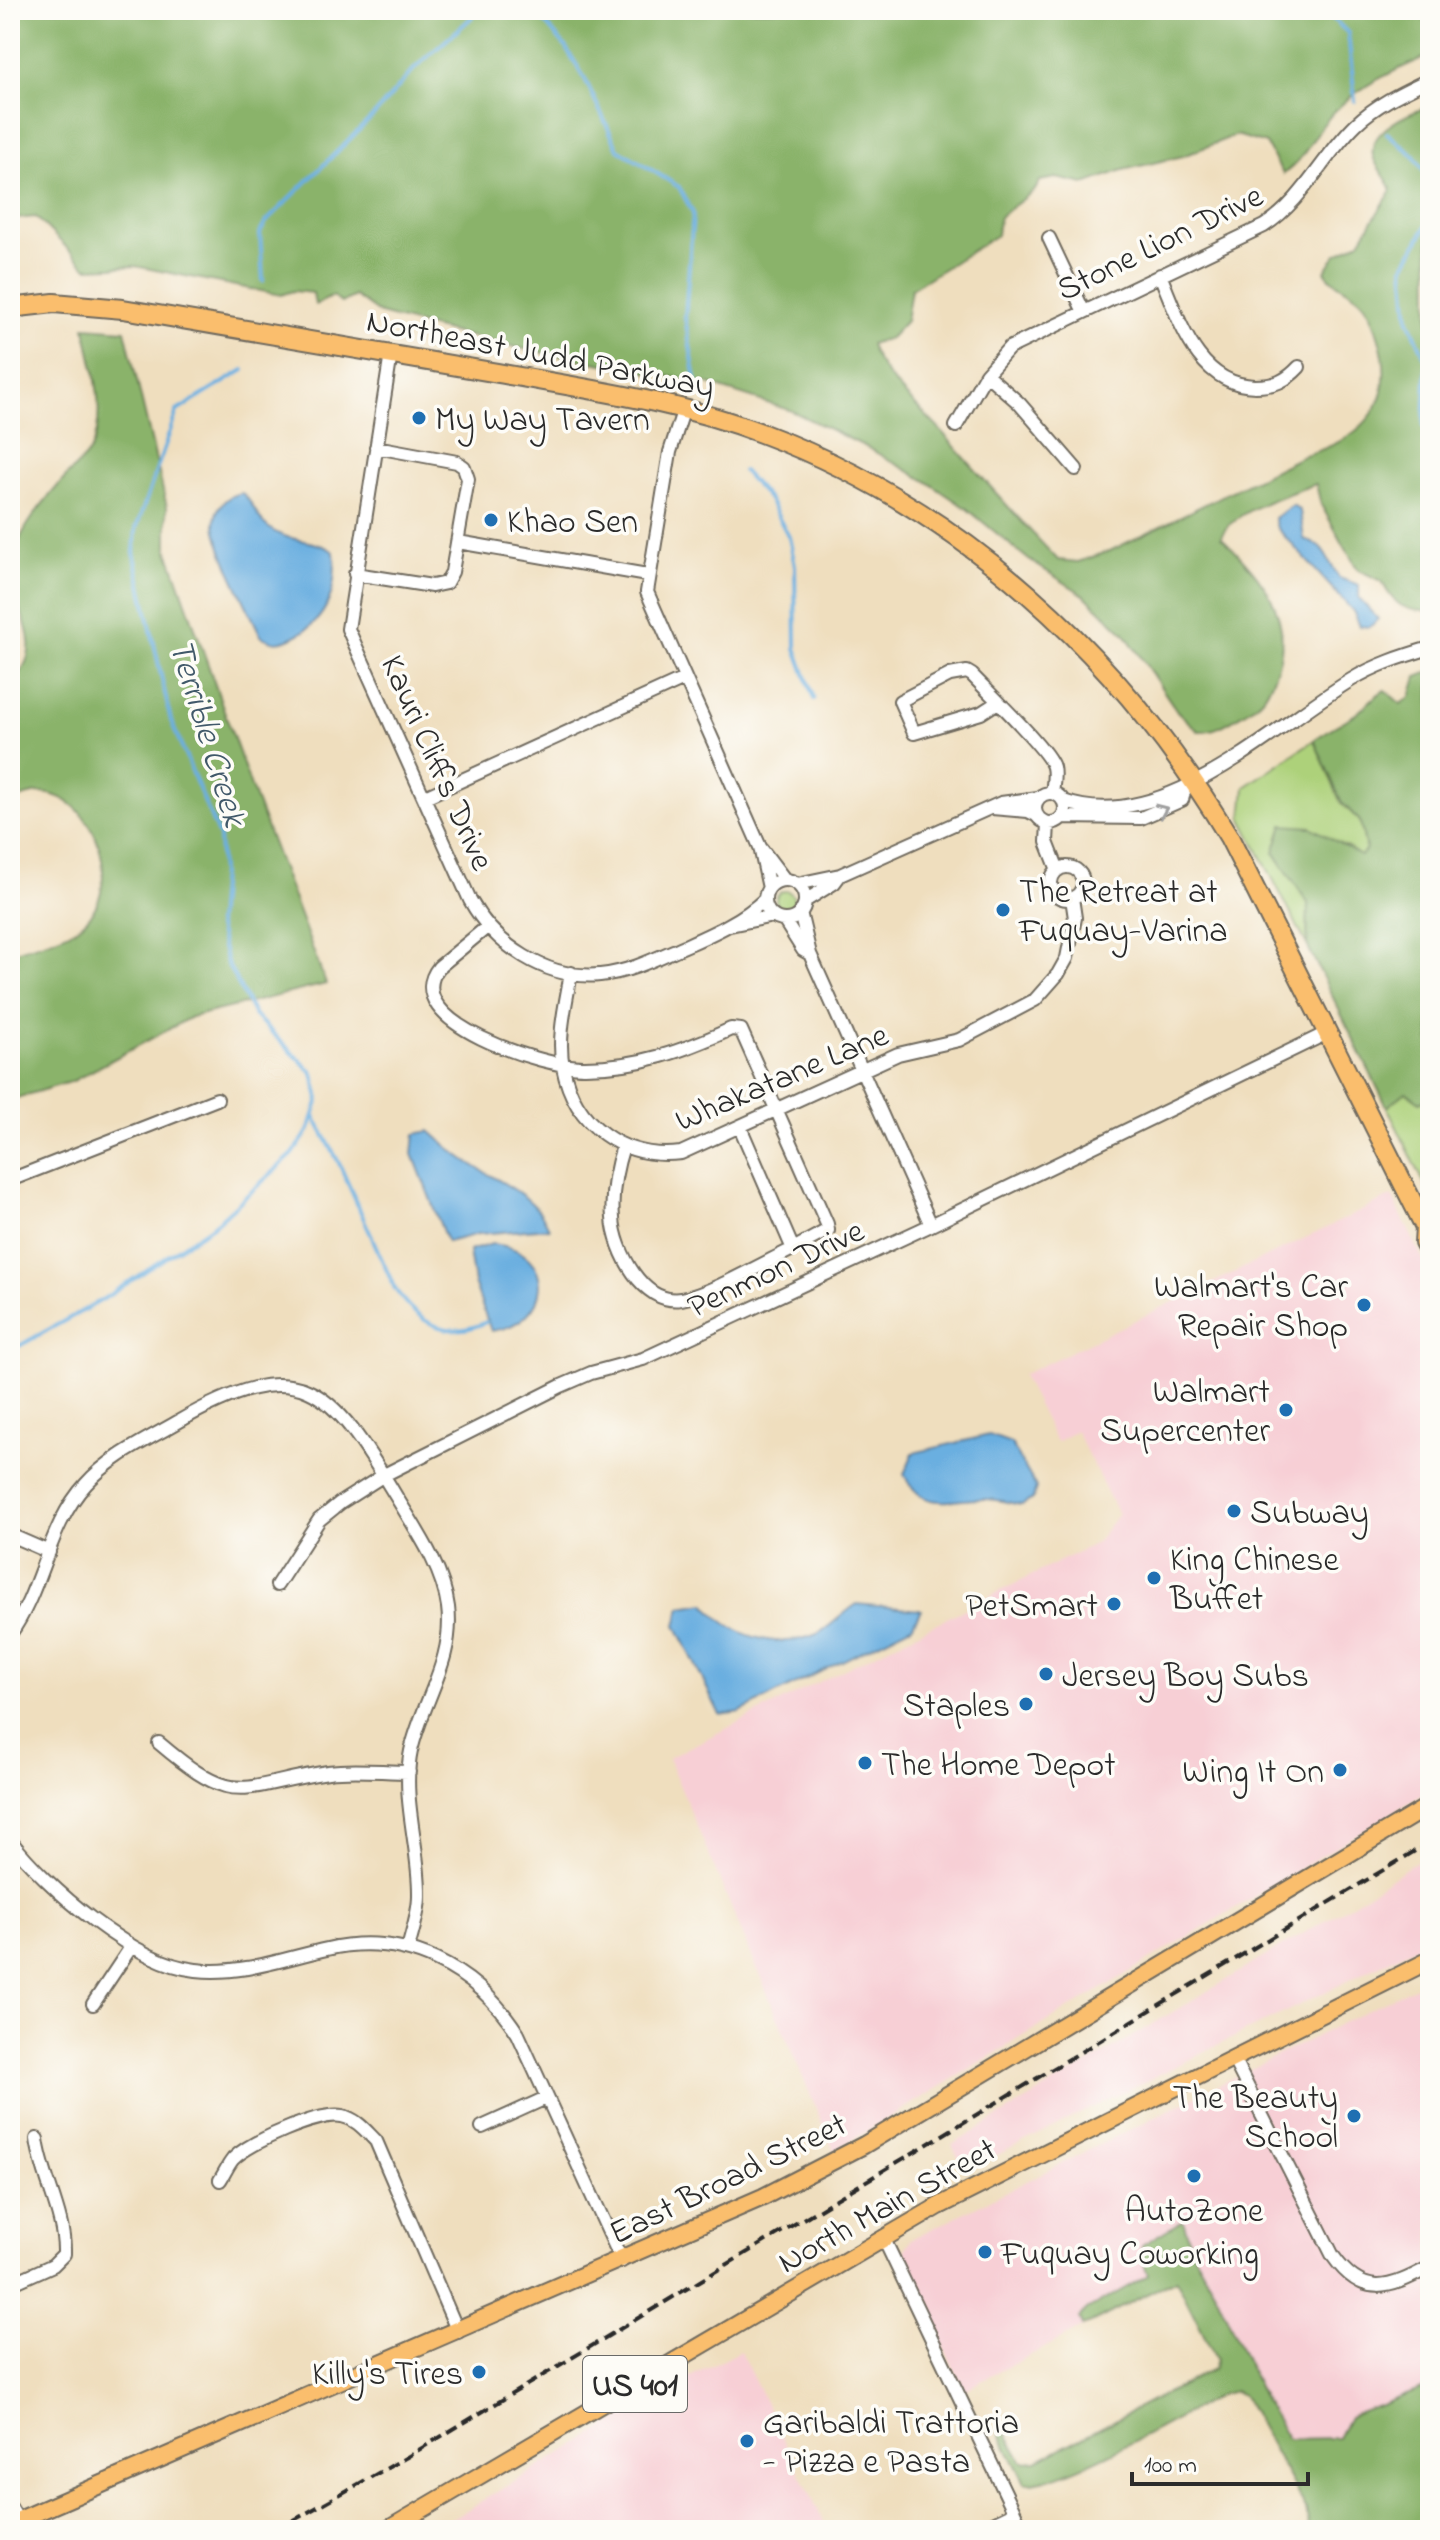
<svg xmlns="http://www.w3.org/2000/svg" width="1440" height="2540" viewBox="0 0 1440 2540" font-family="'Indie Flower',sans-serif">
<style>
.built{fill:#f7cfd5}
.green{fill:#add17a;stroke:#6c7e52;stroke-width:2}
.forest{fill:#8ab36a;stroke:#5a6f4a;stroke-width:2}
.water{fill:#6aafe0;stroke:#4a6d86;stroke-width:2}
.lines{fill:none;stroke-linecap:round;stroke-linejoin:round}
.stream{stroke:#6aafe0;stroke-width:4}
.minor-casing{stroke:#706a5e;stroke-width:16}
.major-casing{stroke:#706a5e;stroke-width:20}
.highway-casing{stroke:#706a5e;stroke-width:22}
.minor{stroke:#fff;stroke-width:12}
.major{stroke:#fabe6d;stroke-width:16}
.highway{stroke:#fabe6d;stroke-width:18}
.rail{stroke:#2b2b2b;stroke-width:4;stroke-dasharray:12 6;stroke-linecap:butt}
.oneway{stroke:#a0a0a0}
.poi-dot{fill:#1f6fb2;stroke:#fdfcf7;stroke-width:3}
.labels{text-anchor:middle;stroke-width:7;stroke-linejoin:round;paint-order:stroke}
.shield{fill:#fdfcf7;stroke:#6a6a68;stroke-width:2}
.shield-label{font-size:32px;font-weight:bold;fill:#2b2b2b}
.street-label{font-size:34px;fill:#2b2b2b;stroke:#fdfcf7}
.poi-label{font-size:34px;fill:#2b2b2b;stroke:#fdfcf7;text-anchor:start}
.water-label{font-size:36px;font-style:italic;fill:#41596a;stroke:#fdfcf7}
</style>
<rect width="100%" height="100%" fill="#fdfcf7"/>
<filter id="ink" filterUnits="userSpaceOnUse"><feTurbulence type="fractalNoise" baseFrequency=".0125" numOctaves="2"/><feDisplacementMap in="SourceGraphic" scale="16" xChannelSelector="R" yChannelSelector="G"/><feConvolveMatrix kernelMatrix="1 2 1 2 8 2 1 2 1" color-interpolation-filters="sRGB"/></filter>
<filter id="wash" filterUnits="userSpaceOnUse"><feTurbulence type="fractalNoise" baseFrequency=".006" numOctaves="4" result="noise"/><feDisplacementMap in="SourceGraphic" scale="32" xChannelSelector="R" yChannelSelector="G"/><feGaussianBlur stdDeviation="1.8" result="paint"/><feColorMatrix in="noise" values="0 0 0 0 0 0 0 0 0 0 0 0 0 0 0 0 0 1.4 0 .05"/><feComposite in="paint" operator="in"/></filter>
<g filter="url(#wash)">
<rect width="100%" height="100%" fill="#efdebe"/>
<path class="built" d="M1392,1196L1430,1274V1790L834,2151L668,1758L1096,1543L1118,1514L1076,1431L1056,1442L1022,1375Z
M1430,1852V1940L965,2171L952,2145L1354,1903Z
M1430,1979V2530H1325L1192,2270L964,2390L904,2263V2251L911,2239Z
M740,2351L828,2530H433L688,2378Z"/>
<path class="green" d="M1314,740L1341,803L1360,821L1366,849L1361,857L1346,846L1274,852L1308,903L1307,945L1242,819L1245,787Z
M776 900a9 9 0 1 1 18 0a9 9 0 1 1-18 0Z
M1406,1092L1420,1102L1430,1100V1195L1387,1107Z"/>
<path class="forest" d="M10,10H1420L1430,33V55C1391,73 1354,86 1326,121C1311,140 1303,161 1283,174L1266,144L1236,135L1183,156L1123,170L1085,184L1056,178L1040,181L1035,190L999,217L997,235L911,289L906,321L890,338L870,344C879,377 927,413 949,440C985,481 1020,521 1058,560L1078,562L1110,551L1305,455C1362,439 1397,405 1380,342C1376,329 1372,312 1363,302C1353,290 1331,284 1325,271L1336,255L1360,241L1392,190C1388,179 1375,166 1373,156C1368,130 1409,113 1428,107L1430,611C1405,612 1392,604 1382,581L1358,570L1321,505L1316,484C1291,493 1230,511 1221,537C1259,573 1298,618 1275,674C1268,692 1264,700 1247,711C1231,721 1217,732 1198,731L1177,711L1125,634L1084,595L1029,560L966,508L926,481L866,447L792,411L708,384L524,349L410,322L380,314L355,296L341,303L333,296L315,305L313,293L293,291L281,295L135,266L87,268L36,217L14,219L10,223Z
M85,327L125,330L167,507V548L251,787L326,984L191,1017L73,1081L10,1100V953C31,945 61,939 79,926C126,892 99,795 40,793C31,793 19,799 10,801V683C58,641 0,603 12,558C23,525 43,502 66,477C73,468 86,459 91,449C108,415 92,362 85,327Z
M1430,672V1100L1420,1102L1406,1092L1387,1107L1307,945L1308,903L1274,852L1283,825L1311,827L1361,856L1366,849L1360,821L1342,803L1314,740C1328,729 1340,724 1354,715C1363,710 1372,697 1385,690L1401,704L1411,697L1417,677Z
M1183,2220L1194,2255L1217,2295L1264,2400L1288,2439L1338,2438L1349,2417L1430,2386V2530H1305L1309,2527L1306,2509L1244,2397L1235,2391L1222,2394C1183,2415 1063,2485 1025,2483L998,2430L1003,2427L1023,2462L1037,2461L1213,2369L1216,2359L1176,2279L1091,2323L1082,2326L1079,2318L1087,2310L1148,2275L1141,2255L1142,2245Z"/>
<path class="water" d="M242,493C254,502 256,519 269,528C288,543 315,538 334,552C338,588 328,620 295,636C282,643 274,644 261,636C250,612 215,545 215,523C215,507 227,495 242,493Z
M1293,505L1300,511L1304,539L1321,547L1339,578L1359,585V599L1378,619L1370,627L1360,626L1353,611L1277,528L1274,518Z
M430,1131C441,1141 452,1151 464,1159C494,1181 534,1192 549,1228L478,1234L447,1242L413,1154L415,1134Z
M492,1244C560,1250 552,1324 491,1331L474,1283L469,1251Z
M989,1435L1011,1443L1036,1487L1033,1499L1022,1505C1010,1503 997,1499 985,1499C948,1498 924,1514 904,1474L913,1453Z
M705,1603C730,1636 777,1651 817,1634C828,1629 844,1612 857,1604L921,1610L912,1626L740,1712L720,1715L676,1625L681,1607Z"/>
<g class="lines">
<path class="stream" d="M534,10L565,46L584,77L618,149L679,187L693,213L685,318L697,385
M1324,10L1348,33L1355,101
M1387,133L1414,156L1430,181
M1430,219L1404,267L1409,320L1427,362L1424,426L1430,439
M263,281L260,233L266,222L375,114L415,68L480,10
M743,471L769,500L789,537L795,566L796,648L814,699
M314,1116L338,1161L395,1289C417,1322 447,1341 486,1322
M10,1351L102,1300L214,1225L293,1154L309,1130L319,1099L313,1073L254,1015L227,963L217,923L221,873L219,837L171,721L134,552L136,529L177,411L244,370"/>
</g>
</g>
<g filter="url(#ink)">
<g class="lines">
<defs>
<path id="minor" d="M1049,238L1083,310
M1160,275C1179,319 1197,385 1255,386C1275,386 1286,381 1299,367
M391,354L348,629L470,900C495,945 546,980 600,975C631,972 659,957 687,945C714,933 743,920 765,899
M986,374L1019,403L1076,469
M684,408L670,452L647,592L760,847L769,888
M956,426L986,374L1009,348L1264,226C1304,200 1322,157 1356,124C1377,104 1403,92 1430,79
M458,542L647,575
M355,574L432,586L446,583L452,572L468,479L464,467L457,462L376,447
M998,702L981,713L914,733L900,701L950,675L967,672L972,675C987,691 1049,750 1053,767C1055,775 1053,785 1052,793
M1035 808a15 15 0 1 1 30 0a15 15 0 1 1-30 0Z
M425,797L684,679
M1063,801C1162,836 1272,728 1351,680C1375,665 1403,656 1430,648
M992,808L1028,811L1036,815
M1062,817L1141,818L1182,800L1185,788
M1048,823L1047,842L1058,870
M760,847L785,880
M1051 883a16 16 0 1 1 32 0a16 16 0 1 1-32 0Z
M765 900a20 20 0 1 1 40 0a20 20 0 1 1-40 0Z
M797,884L840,875L1001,803L1038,798
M805,901L834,883L840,875
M800,912L810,954L931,1225
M784,920L803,950L810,954
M730,925L773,916
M487,927L439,967C395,1022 547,1068 585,1067C639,1067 683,1051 731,1029L741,1030L827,1224L828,1230L793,1249
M571,973C566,1003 557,1037 563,1067C574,1125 623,1160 681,1153L898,1054L959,1040L1035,1000L1058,974L1067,958L1075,918L1072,898
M623,1146C616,1168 611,1195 613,1218C615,1251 643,1305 681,1299C711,1294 763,1263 793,1249L740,1127
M10,1180L217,1099
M10,1535L49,1552
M277,1585L319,1520L340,1503L384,1475L561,1386L591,1373L643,1359L931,1225L1327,1033
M10,1634C43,1589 47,1526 86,1484C110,1457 145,1441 176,1423C301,1350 330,1386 397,1498C417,1531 443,1568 448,1607C455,1660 422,1701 411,1751C401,1798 420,1848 419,1896C419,1913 412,1932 408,1949
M159,1743C238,1810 237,1786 328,1772C354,1768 382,1772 409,1772
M10,1840C46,1887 135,1964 196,1970C241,1975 283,1959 327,1949C405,1931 476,1968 518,2034L622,2261
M93,2004L131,1947
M1233,2058L1333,2256C1363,2299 1389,2289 1430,2267
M482,2127L546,2098
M220,2180C224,2174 228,2165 233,2159C250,2142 318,2112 342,2116C357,2119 366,2131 376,2141L458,2332
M883,2237L1023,2530
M13,2283L53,2265L64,2254C65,2214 42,2178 37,2139
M10,2507L18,2520
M979,2530L1014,2513"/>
<path id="major" d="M10,2524L763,2197L864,2145L1430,1805
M387,2530L939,2206L1430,1960"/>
<path id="highway" d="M10,308L54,303L123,309C248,330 373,351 498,373C587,389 676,401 761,433C962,508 1120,656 1229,837L1425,1227L1424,1243L1430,1254"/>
</defs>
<use href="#minor" class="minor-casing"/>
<use href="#major" class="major-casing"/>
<use href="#highway" class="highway-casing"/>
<use href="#minor" class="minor"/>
<use href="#major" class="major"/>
<use href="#highway" class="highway"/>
<path class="rail" d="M276,2530L407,2457L1430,1842"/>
</g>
<defs><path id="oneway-chevron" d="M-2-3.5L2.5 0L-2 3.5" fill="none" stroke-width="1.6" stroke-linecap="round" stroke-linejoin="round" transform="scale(2)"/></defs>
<use class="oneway" href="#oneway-chevron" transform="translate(1162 810) rotate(-24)"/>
</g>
<g class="poi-dot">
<circle cx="419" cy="418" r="8"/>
<circle cx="491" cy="520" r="8"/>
<circle cx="1003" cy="910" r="8"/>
<circle cx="1364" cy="1305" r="8"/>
<circle cx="1286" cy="1410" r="8"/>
<circle cx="1234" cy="1511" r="8"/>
<circle cx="1154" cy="1578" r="8"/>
<circle cx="1114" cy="1604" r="8"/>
<circle cx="1046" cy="1674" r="8"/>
<circle cx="1026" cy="1704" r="8"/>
<circle cx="865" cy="1763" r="8"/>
<circle cx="1340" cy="1770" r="8"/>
<circle cx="1354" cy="2116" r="8"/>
<circle cx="1194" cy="2176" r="8"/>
<circle cx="985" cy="2252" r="8"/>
<circle cx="479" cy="2372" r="8"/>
<circle cx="747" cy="2441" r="8"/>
</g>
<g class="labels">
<rect class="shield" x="583" y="2356" width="104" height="56" rx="6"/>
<g class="shield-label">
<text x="635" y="2395">US 401</text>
</g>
<g class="street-label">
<text transform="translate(1159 241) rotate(-26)" y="12">Stone Lion Drive</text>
<text transform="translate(541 352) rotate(11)" y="12">Northeast Judd Parkway</text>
<text transform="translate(439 762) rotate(66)" y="12">Kauri Cliffs Drive</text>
<text transform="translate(781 1076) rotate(-23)" y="12">Whakatane Lane</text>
<text transform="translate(775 1267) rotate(-25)" y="12">Penmon Drive</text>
<text transform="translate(727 2177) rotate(-26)" y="12">East Broad Street</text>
<text transform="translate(886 2204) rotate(-29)" y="12">North Main Street</text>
</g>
<g class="poi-label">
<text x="435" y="430">My Way Tavern</text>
<text x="507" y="532">Khao Sen</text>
<text x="1019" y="902">The Retreat at<tspan x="1019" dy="39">Fuquay-Varina</tspan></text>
<text x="1348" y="1297" text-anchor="end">Walmart's Car<tspan x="1348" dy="39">Repair Shop</tspan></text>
<text x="1270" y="1402" text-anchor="end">Walmart<tspan x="1270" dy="39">Supercenter</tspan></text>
<text x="1250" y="1523">Subway</text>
<text x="1170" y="1570">King Chinese<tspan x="1170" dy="39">Buffet</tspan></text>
<text x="1098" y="1616" text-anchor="end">PetSmart</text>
<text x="1062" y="1686">Jersey Boy Subs</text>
<text x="1010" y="1716" text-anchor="end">Staples</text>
<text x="881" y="1775">The Home Depot</text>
<text x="1324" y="1782" text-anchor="end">Wing It On</text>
<text x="1338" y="2108" text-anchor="end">The Beauty<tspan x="1338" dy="39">School</tspan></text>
<text x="1194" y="2221" text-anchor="middle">AutoZone</text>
<text x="1001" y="2264">Fuquay Coworking</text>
<text x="463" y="2384" text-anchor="end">Killy's Tires</text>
<text x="763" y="2433">Garibaldi Trattoria<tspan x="763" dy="39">- Pizza e Pasta</tspan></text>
</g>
<g class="water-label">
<text transform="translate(210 732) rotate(73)" y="13">Terrible Creek</text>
</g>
</g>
<rect width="1440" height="2540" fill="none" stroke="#fdfcf7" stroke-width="40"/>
<path d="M1132 2472v12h176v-12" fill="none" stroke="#2b2b2b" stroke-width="4"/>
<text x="1144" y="2472" font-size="24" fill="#2b2b2b" stroke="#fdfcf7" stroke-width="6" paint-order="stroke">100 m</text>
</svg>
